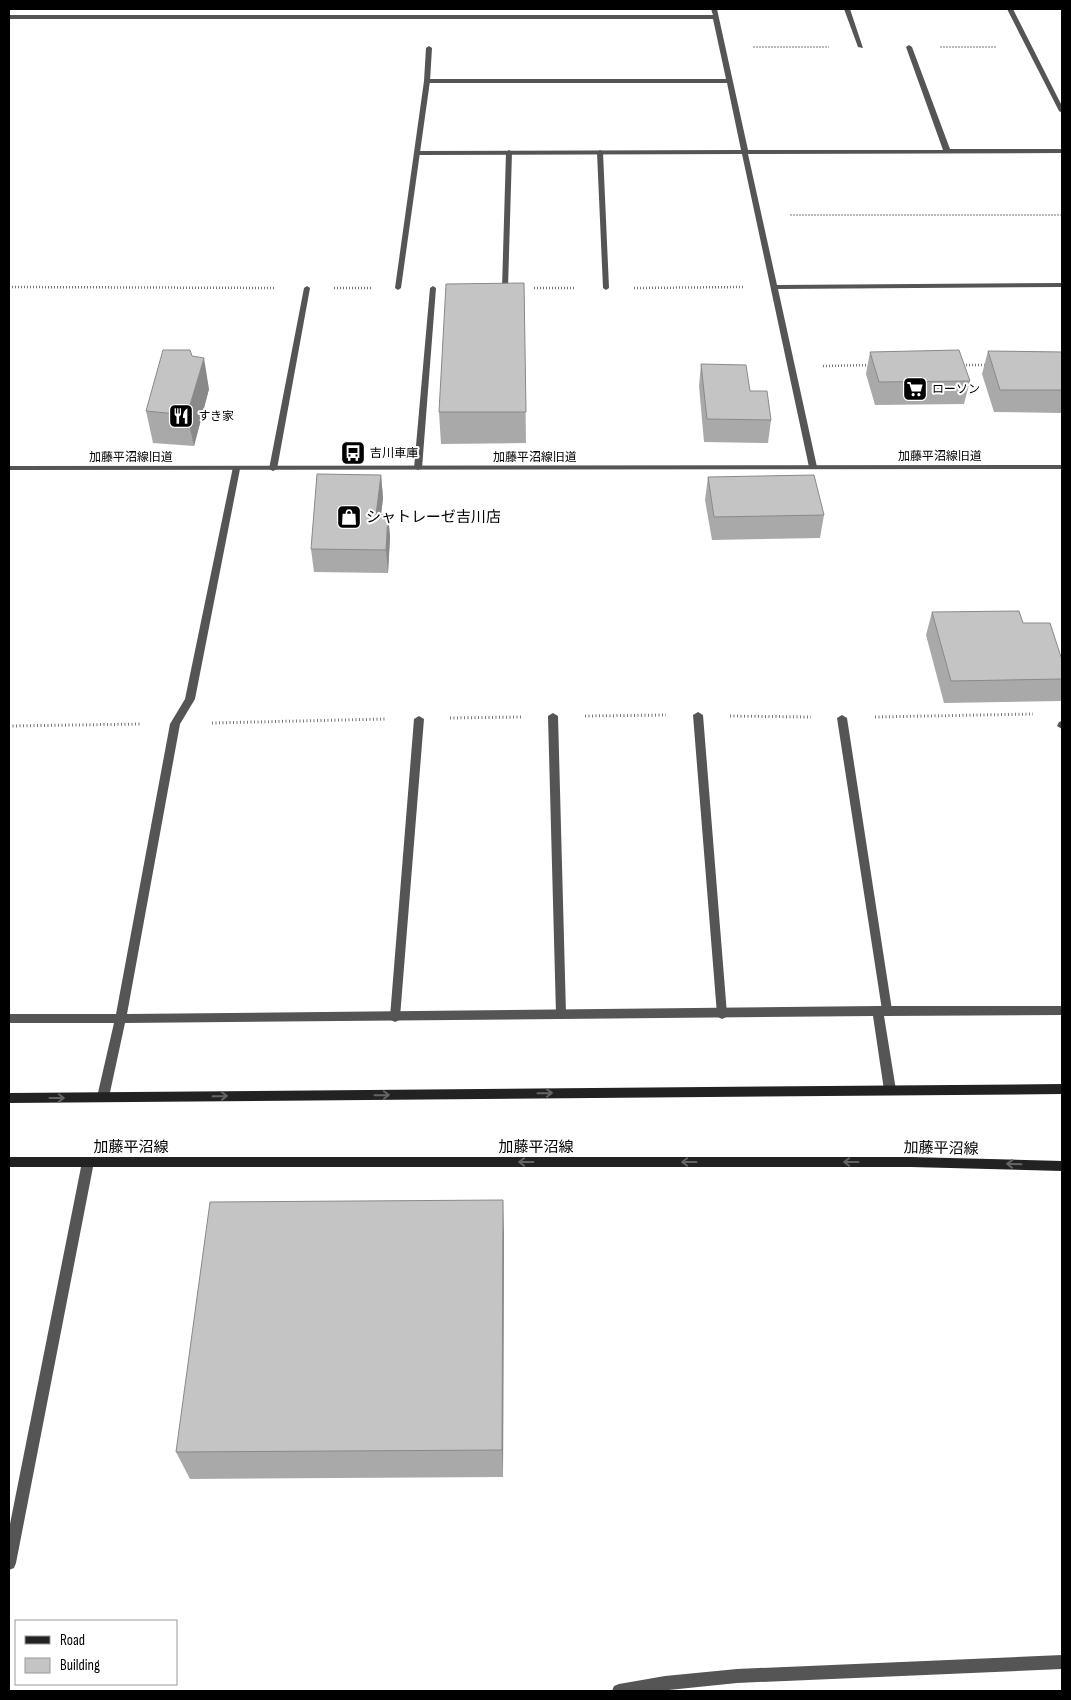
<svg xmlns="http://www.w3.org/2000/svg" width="1071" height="1700" viewBox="0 0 1071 1700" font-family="'Sofia Sans Condensed','Noto Sans JP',sans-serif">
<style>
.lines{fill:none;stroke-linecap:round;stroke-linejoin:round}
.path-far2{stroke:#777;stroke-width:2;stroke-dasharray:0.5 1;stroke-linecap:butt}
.path-far1{stroke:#777;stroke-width:2.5;stroke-dasharray:1 2;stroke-linecap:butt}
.path{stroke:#777;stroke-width:3;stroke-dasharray:1 2.5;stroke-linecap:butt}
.service{fill:#555;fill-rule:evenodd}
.minor{fill:#555;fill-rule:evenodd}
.tertiary{fill:#555;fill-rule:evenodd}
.secondary{fill:#222;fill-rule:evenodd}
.wall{fill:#a9a9a9}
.shaded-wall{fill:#898989}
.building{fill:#c4c4c4;stroke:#898989}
.oneway{stroke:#646464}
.labels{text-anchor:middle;stroke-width:4;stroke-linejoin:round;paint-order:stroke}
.far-poi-label{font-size:12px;fill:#000;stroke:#fff;text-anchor:start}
.far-street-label{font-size:12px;fill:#000;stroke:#fff}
.poi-label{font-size:15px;fill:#000;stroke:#fff;text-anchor:start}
.street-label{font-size:15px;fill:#000;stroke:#fff}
</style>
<rect width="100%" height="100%" fill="#fff"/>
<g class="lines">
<path class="path-far2" d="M753,47H829
M940,47H997
M790,215H1062"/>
<path class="path-far1" d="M9,287L276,288
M334,288H371
M534,288H576
M634,288L743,287
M960,365H987
M823,366L872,365"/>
<path class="path" d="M585,716L666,715
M730,716L811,717
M875,717L1033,714
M450,718L521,717
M212,723L386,719
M9,726L141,724"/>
<path class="service" d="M429,46L432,48L430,81L401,288L398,290L395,288L424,81L426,48Z
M509,150L512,152L508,288L505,290L502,288L506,152Z
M600,150L603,152L609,288L606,290L603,288L597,152Z
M307,286L310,288L277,469L273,471L269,469L304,288Z
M433,286L436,288L422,468L418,470L414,468L430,288Z
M698,712L703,715L727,1014L726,1017L722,1019L718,1017L717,1014L693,715Z
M553,713L558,716L566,1014L565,1017L561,1019L557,1017L556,1014L548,716Z
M842,715L847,718L892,1010L891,1013L887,1015L883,1013L882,1010L837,718Z
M419,716L424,719L400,1017L399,1020L395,1022L391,1020L390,1017L414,719Z"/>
<path class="minor" d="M711,9H717L748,150H943L906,47L909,45L912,47L950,149H1062V153L748,154L777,285L1062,283V287L778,289L817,467L813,469L809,467L742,154L417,155L414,153L417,151L741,150L727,83H427L424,81L427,79H726L713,19H9V15H713Z
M844,9H850L863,48L858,47Z
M1007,9H1013L1062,106V113L1059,111Z
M233,467H236L240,469L195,699L180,724L127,1014L878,1006H1062V1015L884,1016L896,1090L894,1093L890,1095L886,1093L884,1090L873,1016L125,1023L109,1097L107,1100L103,1102L99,1100L97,1097L114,1023H9V1014H116L170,724L185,699Z
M1062,721V729L1057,726L1059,722Z
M88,1157L92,1158L94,1162L16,1563L14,1568L9,1570V1529L82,1162L84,1158Z
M1062,1655V1669L737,1683L659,1691H612L614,1686L619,1684L665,1676L737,1669Z"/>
<path class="tertiary" d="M1062,465V469L9,470V466Z"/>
<path class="secondary" d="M1062,1084V1094L9,1103V1093Z
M9,1157H911L1062,1161V1171L911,1167H9Z"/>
</g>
<path class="wall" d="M524,283L526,443L441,444L439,412Z
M988,351L1062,352V413L994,412L982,374Z
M870,352L970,381L964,404L875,405L866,374Z
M701,364L750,391L771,420L768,443L704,442L699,386Z
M209,389L194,446L153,443L146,411Z
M381,475L383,498L381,515L388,514L390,537L388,573L314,572L311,549Z
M708,477L824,515L820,538L712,540L705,500Z
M932,612L1023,623L1062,660V697L1061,701L944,703L926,635Z
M504,1233L503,1477L190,1479L176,1452Z"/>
<path class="shaded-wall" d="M204,358L209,389L194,446L187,415Z
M381,475L383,498L378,538L376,515Z
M388,514L390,537L388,573L386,550Z
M503,1200L504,1233L503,1477L502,1450Z"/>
<path class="building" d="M524,283L526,412H439L446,284Z
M163,350H190L192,356L204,358L187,415L146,411Z
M959,350L970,381L879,382L870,352Z
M988,351L1062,352V390H1000Z
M701,364L746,365L750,391H767L771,420L707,419Z
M317,474L381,475L376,515L388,514L386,550L311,549Z
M814,475L824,515L714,517L708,477Z
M1019,611L1023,623H1050L1062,660V679L951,681L932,612Z
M503,1200L502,1450L176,1452L210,1202Z"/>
<defs><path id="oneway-shaft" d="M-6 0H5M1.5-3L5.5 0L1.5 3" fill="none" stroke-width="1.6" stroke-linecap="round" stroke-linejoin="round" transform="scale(1.25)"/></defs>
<g class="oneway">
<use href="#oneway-shaft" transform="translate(545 1093) rotate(-1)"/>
<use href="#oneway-shaft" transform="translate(382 1095) rotate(-1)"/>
<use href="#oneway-shaft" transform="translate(220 1096) rotate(-1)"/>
<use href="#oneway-shaft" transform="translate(57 1098)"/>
<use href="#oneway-shaft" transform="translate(526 1162) rotate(180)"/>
<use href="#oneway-shaft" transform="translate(689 1162) rotate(180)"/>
<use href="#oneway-shaft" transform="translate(851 1162) rotate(180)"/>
<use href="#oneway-shaft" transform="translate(1014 1164) rotate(-178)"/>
</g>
<defs>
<symbol id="supermarket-square" viewBox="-11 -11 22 22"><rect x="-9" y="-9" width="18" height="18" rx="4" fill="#000" stroke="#fff"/><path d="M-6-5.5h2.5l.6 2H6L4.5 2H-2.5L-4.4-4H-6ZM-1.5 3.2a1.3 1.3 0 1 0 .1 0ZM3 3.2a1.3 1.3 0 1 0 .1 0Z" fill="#fff"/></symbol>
<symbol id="restaurant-square" viewBox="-11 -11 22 22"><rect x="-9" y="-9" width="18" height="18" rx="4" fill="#000" stroke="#fff"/><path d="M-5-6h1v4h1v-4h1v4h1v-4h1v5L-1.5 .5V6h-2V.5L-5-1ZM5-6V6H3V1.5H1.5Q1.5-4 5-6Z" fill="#fff"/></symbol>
<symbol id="bus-square" viewBox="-11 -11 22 22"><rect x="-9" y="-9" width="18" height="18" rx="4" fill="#000" stroke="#fff"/><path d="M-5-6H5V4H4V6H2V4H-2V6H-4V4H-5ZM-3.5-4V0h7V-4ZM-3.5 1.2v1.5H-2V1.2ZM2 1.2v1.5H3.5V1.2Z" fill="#fff"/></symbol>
<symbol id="shop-square" viewBox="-11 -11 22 22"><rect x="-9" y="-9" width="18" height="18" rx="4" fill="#000" stroke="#fff"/><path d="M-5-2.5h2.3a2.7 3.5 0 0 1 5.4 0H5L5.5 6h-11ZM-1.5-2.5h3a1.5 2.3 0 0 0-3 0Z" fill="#fff"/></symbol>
</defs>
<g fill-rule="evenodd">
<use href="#supermarket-square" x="901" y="375" width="28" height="28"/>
<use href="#restaurant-square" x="167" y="402" width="28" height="28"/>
<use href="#bus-square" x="339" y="439" width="28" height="28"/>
<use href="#shop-square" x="335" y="503" width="28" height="28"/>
</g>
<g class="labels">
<g class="far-poi-label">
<text x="932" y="393">ローソン</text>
<text x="198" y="420">すき家</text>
<text x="370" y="457">吉川車庫</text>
</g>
<g class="far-street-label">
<text x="940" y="460">加藤平沼線旧道</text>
<text x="131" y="461">加藤平沼線旧道</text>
<text x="535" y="461">加藤平沼線旧道</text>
</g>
<g class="poi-label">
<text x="366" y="522">シャトレーゼ吉川店</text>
</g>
<g class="street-label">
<text x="131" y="1152">加藤平沼線</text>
<text x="536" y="1152">加藤平沼線</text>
<text transform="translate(941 1148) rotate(1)" y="5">加藤平沼線</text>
</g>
</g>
<rect width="1071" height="1700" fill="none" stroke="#000000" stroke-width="20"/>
<rect x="15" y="1620" width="162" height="65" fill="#ffffff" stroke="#999999"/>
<rect x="25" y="1636" width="25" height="8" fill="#222222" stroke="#999999"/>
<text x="60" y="1645" font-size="15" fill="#000000">Road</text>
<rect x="25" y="1658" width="25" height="15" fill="#c4c4c4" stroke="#999999"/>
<text x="60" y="1670" font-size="15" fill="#000000">Building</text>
</svg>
